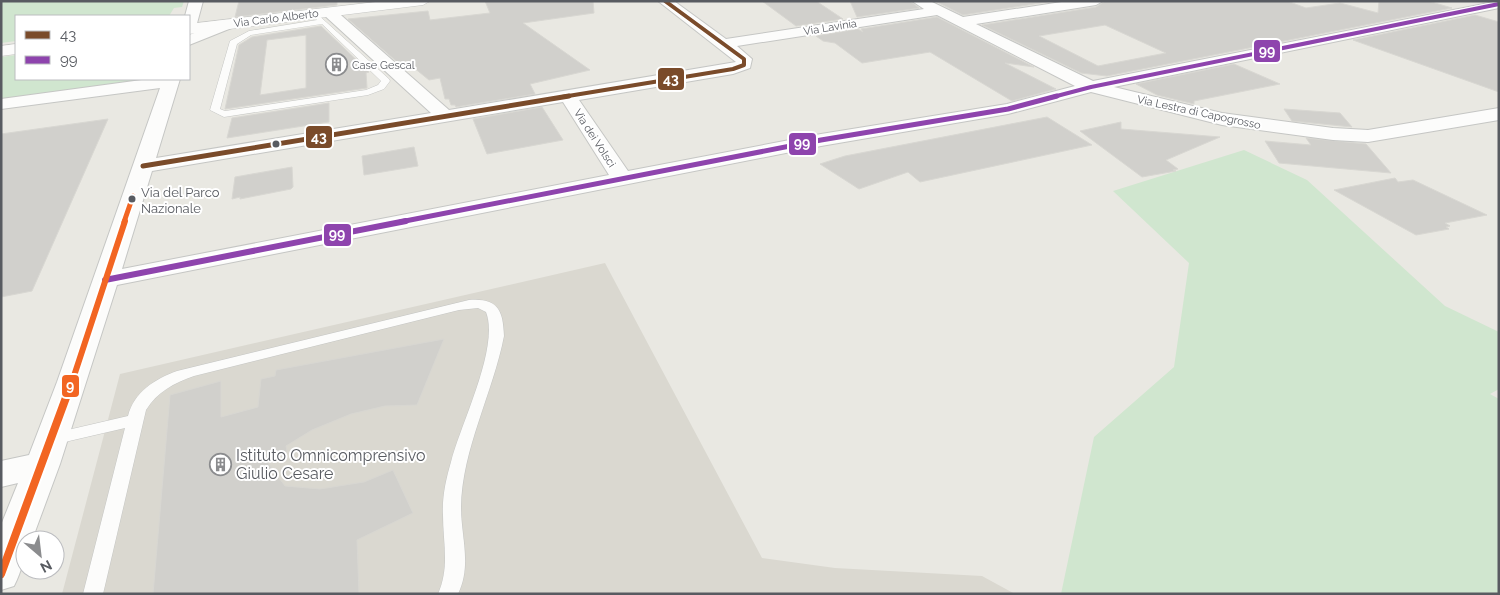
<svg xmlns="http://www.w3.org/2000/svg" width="1500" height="595" viewBox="0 0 1500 595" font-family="Raleway,sans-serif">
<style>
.education{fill:#dad8d0}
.green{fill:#d0e6cf}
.building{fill:#d1d0cc;stroke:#d8d7d2;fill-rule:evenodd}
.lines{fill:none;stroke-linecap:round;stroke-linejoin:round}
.service-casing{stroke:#c5c6c4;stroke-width:1}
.minor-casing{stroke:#c5c6c4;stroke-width:2}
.tertiary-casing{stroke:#c5c6c4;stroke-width:1}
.service{fill:#fcfcfb;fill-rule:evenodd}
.minor{fill:#fcfcfb;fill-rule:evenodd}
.tertiary{fill:#fcfcfb;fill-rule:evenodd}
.bus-1-far1-casing{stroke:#fff;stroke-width:6}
.bus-1-casing{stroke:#fff;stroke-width:8}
.bus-2-far2-casing{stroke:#fff;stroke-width:6}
.bus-2-far1-casing{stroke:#fff;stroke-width:8}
.bus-2-casing{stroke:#fff;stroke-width:10}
.bus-3-far2-casing{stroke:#fff;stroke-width:8}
.bus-3-far1-casing{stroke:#fff;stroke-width:10}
.bus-3-casing{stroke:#fff;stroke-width:12}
.bus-1-far1{stroke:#7a4b2a;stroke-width:4}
.bus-1{stroke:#7a4b2a;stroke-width:5}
.bus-2-far2{stroke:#8e44ad;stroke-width:4}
.bus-2-far1{stroke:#8e44ad;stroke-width:5}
.bus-2{stroke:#8e44ad;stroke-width:6}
.bus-3-far2{stroke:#f26522;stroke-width:5}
.bus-3-far1{stroke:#f26522;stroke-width:6}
.bus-3{stroke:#f26522;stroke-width:8}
.bus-dot{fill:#585b61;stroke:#fff;stroke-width:2}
.labels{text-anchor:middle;stroke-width:4;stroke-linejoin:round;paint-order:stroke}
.far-street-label{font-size:11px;fill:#585b61;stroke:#fff}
.far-poi-label{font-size:11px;fill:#585b61;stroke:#fff;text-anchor:start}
.bus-label{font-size:13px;fill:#585b61;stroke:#fff;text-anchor:start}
.near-poi-label{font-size:16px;fill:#585b61;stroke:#fff;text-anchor:start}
.line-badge{stroke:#fff;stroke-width:2}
.badge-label{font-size:14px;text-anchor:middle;font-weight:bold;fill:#fff}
</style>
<rect width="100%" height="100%" fill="#e9e8e2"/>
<path class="education" d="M605,263L762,558L835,568L982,576L1015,594H62L120,374Z"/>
<path class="green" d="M1,1H184L182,7L174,8L169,16H16V41L1,43Z
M16,55V79H155L1,100V57Z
M1244,150L1307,180L1445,306L1499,332V389L1490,394L1499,399V594H1061L1094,437L1174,367L1189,263L1113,191Z"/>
<path class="building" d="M239,1H337V5L235,17Z
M485,1H593L594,13L523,23L590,70L530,84L535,94L456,107L455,105H451L449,99H445L440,78L429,80L413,67L404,68L348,19L428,11L430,20L490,13Z
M762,1H816L843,19L796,26Z
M850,1H910L919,8L857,17Z
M935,1H1054L963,15Z
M1105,1H1287L1306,8L1340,3L1378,13L1379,1H1428L1452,8L1107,76L1081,73L982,25L1096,7ZM1105,25L1166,53L1098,66L1039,36Z
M1475,15L1499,22V92L1353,40Z
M937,17L1034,67L1005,63L1056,89L1012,101L930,52L862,63L835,43L823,41L816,36L858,29L863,32L861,29Z
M321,26L369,72L366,73L367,88L225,109L239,45L252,37ZM306,35V88L260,95L267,40Z
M1234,64L1280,84L1194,101V104L1157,95L1136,84Z
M329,103V122L227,138L232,118Z
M542,107L563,140L487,154L473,119Z
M1284,109L1340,113L1352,127L1292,121Z
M1047,117L1092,145L920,182L908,172L859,189L820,164L845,156Z
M108,119L32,291L1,297V134Z
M1121,122V129L1220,137L1166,160L1178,169L1173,170L1176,171L1142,177L1080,131Z
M1306,138L1366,144L1391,173L1279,163L1265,141L1311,145Z
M414,147L418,166L364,175L362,156Z
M292,167L293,187L291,189L240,199V197L232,199L235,177Z
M1395,178L1398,182L1413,180L1487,215L1445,223L1450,226L1446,227L1449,229L1416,235L1334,190Z
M444,339L417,405L385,406L351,414L312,430L286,446L287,452L268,463L285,486L320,489L364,482L393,470L413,513L357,540L359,594H153L170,395L221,381V417L258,407L261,379L275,376L276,370Z"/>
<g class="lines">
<defs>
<path id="service" d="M315,12L389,79L390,81L384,89L368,95L224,117L210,110L230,41L249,31L317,20L311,14ZM322,24L381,81L378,85L366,90L225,111L220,109L237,44L251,35Z
M469,300C498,298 503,310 504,336C493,393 462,449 461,507C461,537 472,565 458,594H438C450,567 443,543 443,515C442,497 446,479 451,462C460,425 500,347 486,312L478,308L459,310L194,376C174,383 157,392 146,410L103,594H83L125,428L52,445L46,443L44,439L46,435L128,416C134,392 155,379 177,371Z"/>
<path id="minor" d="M189,1H203L196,27L189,31V16H185Z
M658,1H674L726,39L924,9L912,1H930L963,17L1068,1H1103L1096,5L976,24L1093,81L1499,1V8L1114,87L1222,113L1333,128L1368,130L1499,108V120L1368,142L1333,140L1222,125L1091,92L1008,114L821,146L117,285L60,464L32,540H25C25,558 22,570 14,586L1,590V525L18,483L1,487V461L29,455L57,382L160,88L1,109V99L149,79H180L156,158L431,113L324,15L322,12L324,9H334L449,110L736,62ZM937,15L1075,86L1007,104L821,134L628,171L579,100L733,74L750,68L752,59L737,46ZM563,102L609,175L122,269L152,171Z
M229,20L236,24L234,27L189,45V35Z"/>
<path id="tertiary" d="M384,1H430L423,5L189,34V24Z
M16,44V54L1,56V46Z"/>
</defs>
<use href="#service" class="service-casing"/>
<use href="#minor" class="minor-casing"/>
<use href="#tertiary" class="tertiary-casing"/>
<use href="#service" class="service"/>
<use href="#minor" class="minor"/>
<use href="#tertiary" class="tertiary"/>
<defs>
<path id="bus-1-far1" d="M562,97L733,69L744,65V59L665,1"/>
<path id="bus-1" d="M143,166L569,96"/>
<path id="bus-2-far2" d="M1053,97L1091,87L1499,4"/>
<path id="bus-2-far1" d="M400,222L821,140L1008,109L1057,96"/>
<path id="bus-2" d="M105,280L406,221"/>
<path id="bus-3-far2" d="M124,222L133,196"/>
<path id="bus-3-far1" d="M71,385L125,221"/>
<path id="bus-3" d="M1,574L71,384"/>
</defs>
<use href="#bus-1-far1" class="bus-1-far1-casing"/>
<use href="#bus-1" class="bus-1-casing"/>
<use href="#bus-2-far2" class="bus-2-far2-casing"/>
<use href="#bus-2-far1" class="bus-2-far1-casing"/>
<use href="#bus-2" class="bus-2-casing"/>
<use href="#bus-3-far2" class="bus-3-far2-casing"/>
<use href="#bus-3-far1" class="bus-3-far1-casing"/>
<use href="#bus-3" class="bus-3-casing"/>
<use href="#bus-1-far1" class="bus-1-far1"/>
<use href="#bus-1" class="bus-1"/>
<use href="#bus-2-far2" class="bus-2-far2"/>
<use href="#bus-2-far1" class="bus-2-far1"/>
<use href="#bus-2" class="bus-2"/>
<use href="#bus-3-far2" class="bus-3-far2"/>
<use href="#bus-3-far1" class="bus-3-far1"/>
<use href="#bus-3" class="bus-3"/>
</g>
<defs>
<symbol id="building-ring" viewBox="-11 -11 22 22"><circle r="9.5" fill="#fff" stroke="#8b8c8e" stroke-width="1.5"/><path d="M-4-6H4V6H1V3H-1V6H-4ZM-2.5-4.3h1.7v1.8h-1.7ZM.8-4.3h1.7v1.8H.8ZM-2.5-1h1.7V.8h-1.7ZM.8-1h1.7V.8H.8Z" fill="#8b8c8e"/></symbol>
</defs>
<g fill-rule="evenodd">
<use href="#building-ring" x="324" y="52" width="25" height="25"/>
<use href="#building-ring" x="208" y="452" width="25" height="25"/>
</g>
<g class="bus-dot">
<circle cx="276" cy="144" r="4.5"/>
<circle cx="132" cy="199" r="4.5"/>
</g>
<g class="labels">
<g class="far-street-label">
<text transform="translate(276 18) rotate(-7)" y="4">Via Carlo Alberto</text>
<text transform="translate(830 27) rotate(-9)" y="4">Via Lavinia</text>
<text transform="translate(1199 112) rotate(12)" y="4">Via Lestra di Capogrosso</text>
<text transform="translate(595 138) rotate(57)" y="4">Via dei Volsci</text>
</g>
<g class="far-poi-label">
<text x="352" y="69">Case Gescal</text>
</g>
<g class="bus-label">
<text x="141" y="197">Via del Parco<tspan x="141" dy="16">Nazionale</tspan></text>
</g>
<g class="near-poi-label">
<text x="236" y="461">Istituto Omnicomprensivo<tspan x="236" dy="18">Giulio Cesare</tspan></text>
</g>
</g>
<g class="line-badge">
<rect x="1253" y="39" width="28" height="24" rx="5" fill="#8e44ad"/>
<rect x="657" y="67" width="28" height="24" rx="5" fill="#7a4b2a"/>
<rect x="305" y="125" width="28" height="24" rx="5" fill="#7a4b2a"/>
<rect x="788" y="132" width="29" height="24" rx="5" fill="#8e44ad"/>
<rect x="323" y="223" width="29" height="24" rx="5" fill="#8e44ad"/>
<rect x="61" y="374" width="19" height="24" rx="5" fill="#f26522"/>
</g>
<g class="badge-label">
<text x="1267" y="56">99</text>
<text x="671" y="84">43</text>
<text x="319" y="142">43</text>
<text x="802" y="148">99</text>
<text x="337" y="239">99</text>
<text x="70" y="391">9</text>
</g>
<rect width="1500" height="595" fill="none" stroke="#585b61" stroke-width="5"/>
<rect x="15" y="15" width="175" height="65" fill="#ffffff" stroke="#bcbdc0"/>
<rect x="25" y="31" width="25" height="8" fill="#7a4b2a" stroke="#bcbdc0"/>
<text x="60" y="40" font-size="15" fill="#585b61">43</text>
<rect x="25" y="56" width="25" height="8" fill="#8e44ad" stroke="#bcbdc0"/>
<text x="60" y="65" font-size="15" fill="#585b61">99</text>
<g transform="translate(40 555) rotate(152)"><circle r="24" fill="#ffffff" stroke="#bcbdc0"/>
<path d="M0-4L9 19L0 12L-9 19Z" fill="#8b8c8e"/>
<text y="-8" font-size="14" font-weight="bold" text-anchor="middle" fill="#585b61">N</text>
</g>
</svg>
